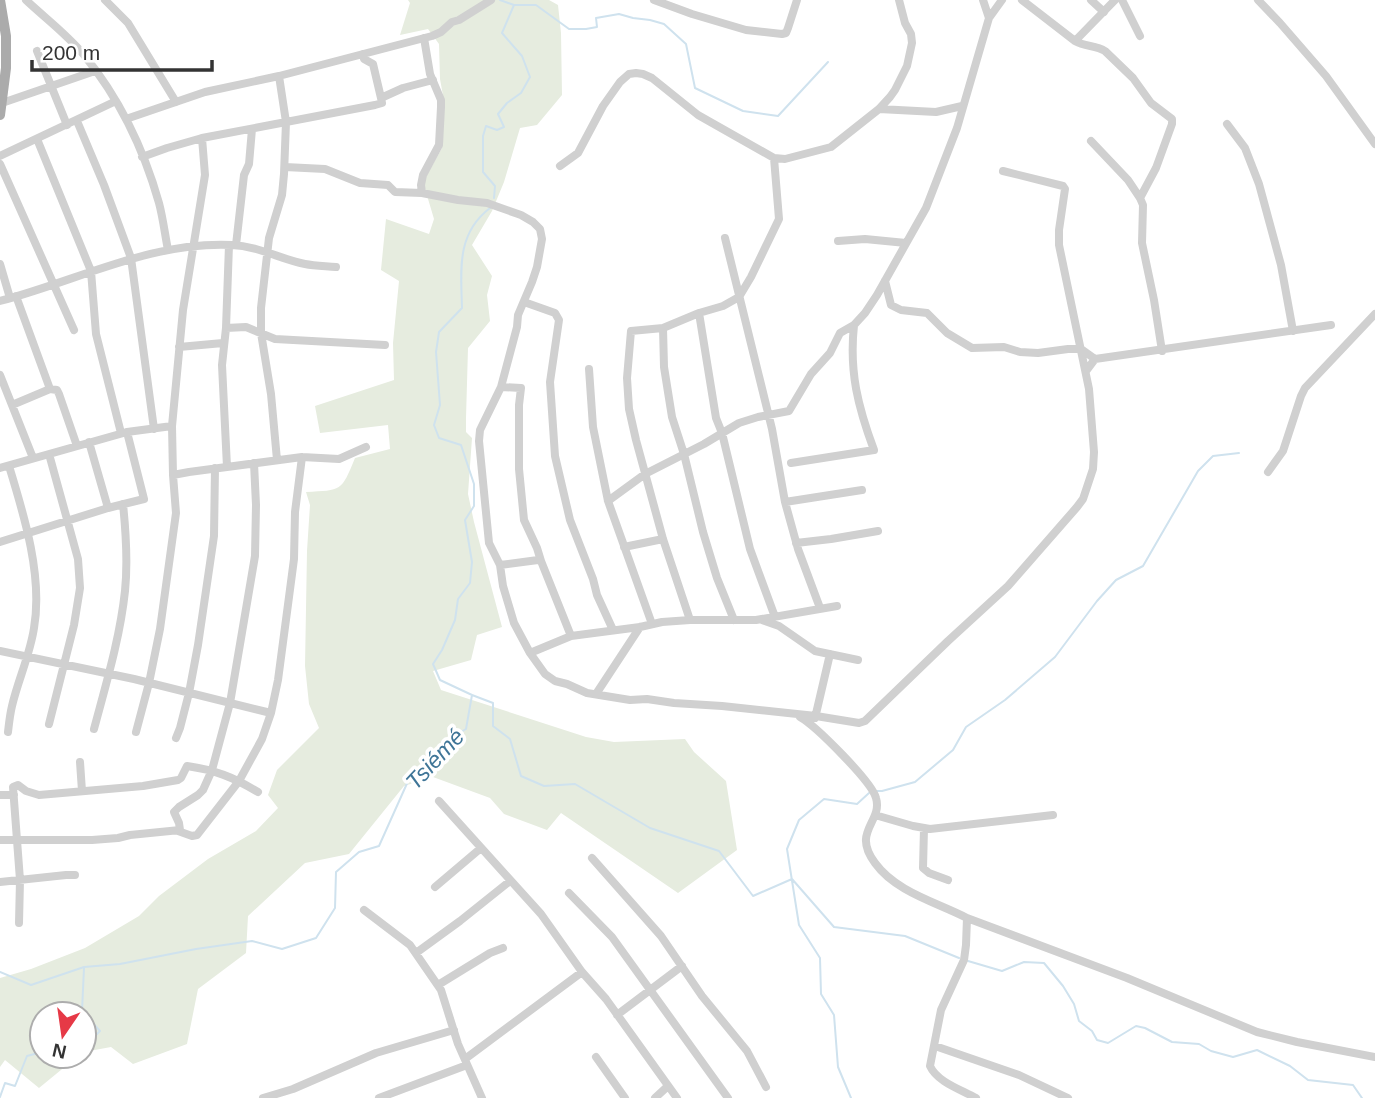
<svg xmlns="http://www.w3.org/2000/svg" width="1375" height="1098" viewBox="0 0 1375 1098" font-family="Arial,sans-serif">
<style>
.green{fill:#e6ecdf}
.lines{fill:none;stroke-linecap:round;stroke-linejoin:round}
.stream{stroke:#cfe2ee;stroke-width:2}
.minor{stroke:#d0d0d0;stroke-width:8}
.major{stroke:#ababab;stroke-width:10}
.labels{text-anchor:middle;stroke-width:7;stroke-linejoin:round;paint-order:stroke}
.water-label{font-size:23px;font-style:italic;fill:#3f7597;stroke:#fff}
</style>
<rect width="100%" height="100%" fill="#fff"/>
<path class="green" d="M408,0H549L558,5L561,33L562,95L537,125L520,128L504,182L492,211L472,245L492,276L487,295L490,321L468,348L466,418V432L472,438L468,494L474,522L502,627L477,635L471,660L433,671L441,690L586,737L614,742L685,739L694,752L726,781L737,850L678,893L561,813L547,830L504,814L490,798L433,777L404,786L349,854L305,863L248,916L246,953L198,989L187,1044L133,1064L111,1047L84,1052V1014H42V1056H78L39,1088L5,1060L0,1067V978L31,969L85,948L139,916L159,896L208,859L256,831L278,808L268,795L277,770L319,728L309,704L305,666L307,551L310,505L306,492C342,490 341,492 355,458L390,449L388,425L320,433L315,406L394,380L393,343L399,281L381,270L386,219L429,234L434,219L423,182L442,148L444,101L440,79L439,44L428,29L400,35L410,3Z"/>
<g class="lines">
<path class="stream" d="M514,5H536L569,29H586L597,27L596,18L619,14L633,18L650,20L664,24L686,44L695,88L743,111L778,116L828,62
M494,198L495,186L483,172V136L486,126L497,130L504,127L498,114L507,103L521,93L530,77L522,56L502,33L514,5L500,0
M472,695L493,703V726L510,739L521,776L544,786L575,784L650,828L719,851L753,896L792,879L834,927L905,936L959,958
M877,791H882L915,782L953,750L966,727L1005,700L1055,657L1097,601L1116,580L1143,566L1198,471L1213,456L1239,453
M968,961L1002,971L1024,962L1044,963L1063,986L1074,1004L1079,1021L1092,1031L1097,1040L1108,1043L1136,1026L1145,1028L1172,1042L1199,1044L1211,1051L1233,1057L1257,1050L1290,1066L1308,1080L1353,1085L1362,1098
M84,968L82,1011L100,1031L84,1047
M0,972L31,985L84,967L120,964L196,949L252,941L282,949L316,938L335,908L336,872L359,852L379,846L409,779L429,761L447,740L466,729L472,695L440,680L433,664L442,650L455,620L458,599L470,583L472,562L465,520L474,506V484L461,445L439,438L434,425L440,405L436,352L439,332L462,308C461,270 456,234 490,208
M0,1097L5,1083L15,1086L27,1056L42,1052
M851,1098L838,1067L834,1015L821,994L820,958L799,925L787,849L799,820L824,799L857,804L869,793"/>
<path class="minor" d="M26,0C45,18 68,35 84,55C119,98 144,150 159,203C163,218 165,235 168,250
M105,0L128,23L176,102
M654,0L692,14L746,30L782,34L786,33L788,28L797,0
M983,0L989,18
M1022,0L1075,41C1085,47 1096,45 1105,51L1133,78L1151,103L1172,119V124L1156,168L1140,198
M1091,0L1104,12
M1122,0L1140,36
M1258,0L1280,23L1326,76L1375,144
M1075,41L1115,0
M37,51L67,125
M363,54L364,59L373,64L381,98
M2,103L95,71
M879,109L936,112L962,106
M126,119L205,92L279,76L432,36L441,32L452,22L459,20L491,0
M77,121L104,185L131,258L154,429
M1227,124L1245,148L1259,184L1281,265L1293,331
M37,139L91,271L96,334L121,433
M1091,141L1128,180L1140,198L1143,205L1142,243L1154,300L1162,351
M0,156L116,101
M142,157L167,148L202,138L375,105L382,103L381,98L403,88L433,80
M0,164L74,330
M560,166L578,153L603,106L620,82L629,74L636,73L643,74L652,78L698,115L774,158L785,159L831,147L879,109L890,97L895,90L907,66L912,43L911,34L905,23L899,0
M285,167L325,169L360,183L388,185L395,192L422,193L458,200L487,203L521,215L533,222L540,229L542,239L537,267L532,282L518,315L517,327L501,387L480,430L479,441L489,543L500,565L503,586L514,623L530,653L545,674L555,681L567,684L587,693L630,700L647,699L674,703L722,706L816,716L859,723L865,721L948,641L1008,586L1077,507L1083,499L1093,469L1094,452L1089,389L1059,245V230L1065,189L1063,186L1003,171
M422,193L421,185L423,175L439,145L441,107V100L430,74L424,38
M725,238L772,429L785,502L798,549L820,608
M838,241L865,239L906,243
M236,245L244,175L249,164L252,129
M0,264L10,298
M885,281L891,305L901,310L927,313L947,333L972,348L1004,347L1020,352L1038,353L1068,349H1081L1095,359
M16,296L50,389
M0,301C77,281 151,241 232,245C258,246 280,259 305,264C315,266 326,266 336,267
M524,302L555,313L559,320L550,382L555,456L570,520L593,579L597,595L613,630
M699,313L716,418L722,433L750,549L775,617
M226,328L246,327L275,339L385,345
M663,328L664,367L672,417L684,454L703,532L717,578L734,620
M179,347L223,343
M589,369L593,427L608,501L652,624
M1086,371L1095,359L1331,325
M0,375L33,458
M501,387L521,388L519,405V469L524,520L537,548L541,561
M12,405L50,389L57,390L59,394L77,446
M89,442L108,508
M277,460L271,394L261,333V308L269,238L282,195L284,174L286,122L279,76
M791,463L874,450C858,407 849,372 854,325
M227,467L222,365L226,328L229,245
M0,468L127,432L172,426
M1268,472L1283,451L1301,396L1305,388L1375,314
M173,475L189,472L302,457L339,459L366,447
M608,501L645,474L704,444L739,423L758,417L789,411L811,374L830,353L840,333L854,325L865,313L877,295L926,208L957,128L989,18L1002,0
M785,502L862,490
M0,542L108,508L144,499L127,432
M796,543L831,539L878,531
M624,547L663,539
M500,565L538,560L541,561L571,636
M690,620L663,539L636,440L629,409L627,378L631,331L663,328L699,313L723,306L739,297L751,277L779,219L774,158
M762,620L779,626L815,651L858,660
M0,651L134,679L271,713
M530,653L571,636L640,627L662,622L690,620H756L837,606
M596,694L640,627
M800,717C816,726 872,782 876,798C883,822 851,831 875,863C896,892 936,902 967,918L966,945L964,960L941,1010L930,1066C937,1082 962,1090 976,1098
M815,718L830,654
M49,724L74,625L80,588L78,559L49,454
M94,729C106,684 120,638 125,591C128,562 126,533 123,504
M8,732C9,723 10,714 12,706C18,680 30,655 34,628C43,576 24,515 9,466
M136,732L149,683L160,629L176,513L173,475L172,426L183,310L205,175L202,138
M176,738L180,728L189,693L198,645L214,536L215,468
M80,762L82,791
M0,795H14
M439,801L541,914L582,972L606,999L677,1098
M875,815L913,826L930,829L1053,815
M924,828L923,868L929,873L948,880
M178,831L192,836L197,835L239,781L262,739L271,713L278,680L289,597L294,559L295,512L302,457
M0,840H92L118,838L130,835L180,830L179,823L174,812L179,807L198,795L203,790L212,770L230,703L255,556L256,505L254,463
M592,858L661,936L702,996L747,1051L766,1087
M0,882L66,875H75
M435,887L481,848
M569,893L612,937L728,1098
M364,910L410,945L441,990L458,1044L482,1098
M967,918L1127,978L1257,1032L1297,1042L1375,1057
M19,923L20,880L13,787L18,785L26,791L39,795L143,786L178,780L181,778L187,766C215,770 233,777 258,792
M416,953L460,921L510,881
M438,985L490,953L503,948
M617,1015L682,966
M935,1046L1019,1075L1068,1098
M596,1057L625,1098
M465,1059L582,972
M263,1098L293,1089L376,1053L454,1030
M379,1098L467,1065
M655,1098L668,1086"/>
<path class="major" d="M0,115L6,68V36L0,0"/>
</g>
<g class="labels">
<g class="water-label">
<text transform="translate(435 759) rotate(-47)" y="8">Tsiémé</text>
</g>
</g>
<g transform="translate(63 1035) rotate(193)"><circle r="33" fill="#ffffff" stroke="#adadad" stroke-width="2"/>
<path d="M0-5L12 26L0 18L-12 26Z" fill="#e63946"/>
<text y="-10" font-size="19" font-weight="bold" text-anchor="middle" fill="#333333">N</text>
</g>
<path d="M32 60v10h180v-10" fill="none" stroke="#333333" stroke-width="3.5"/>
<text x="42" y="60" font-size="21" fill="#333333" stroke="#ffffff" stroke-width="5" paint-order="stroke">200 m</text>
</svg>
